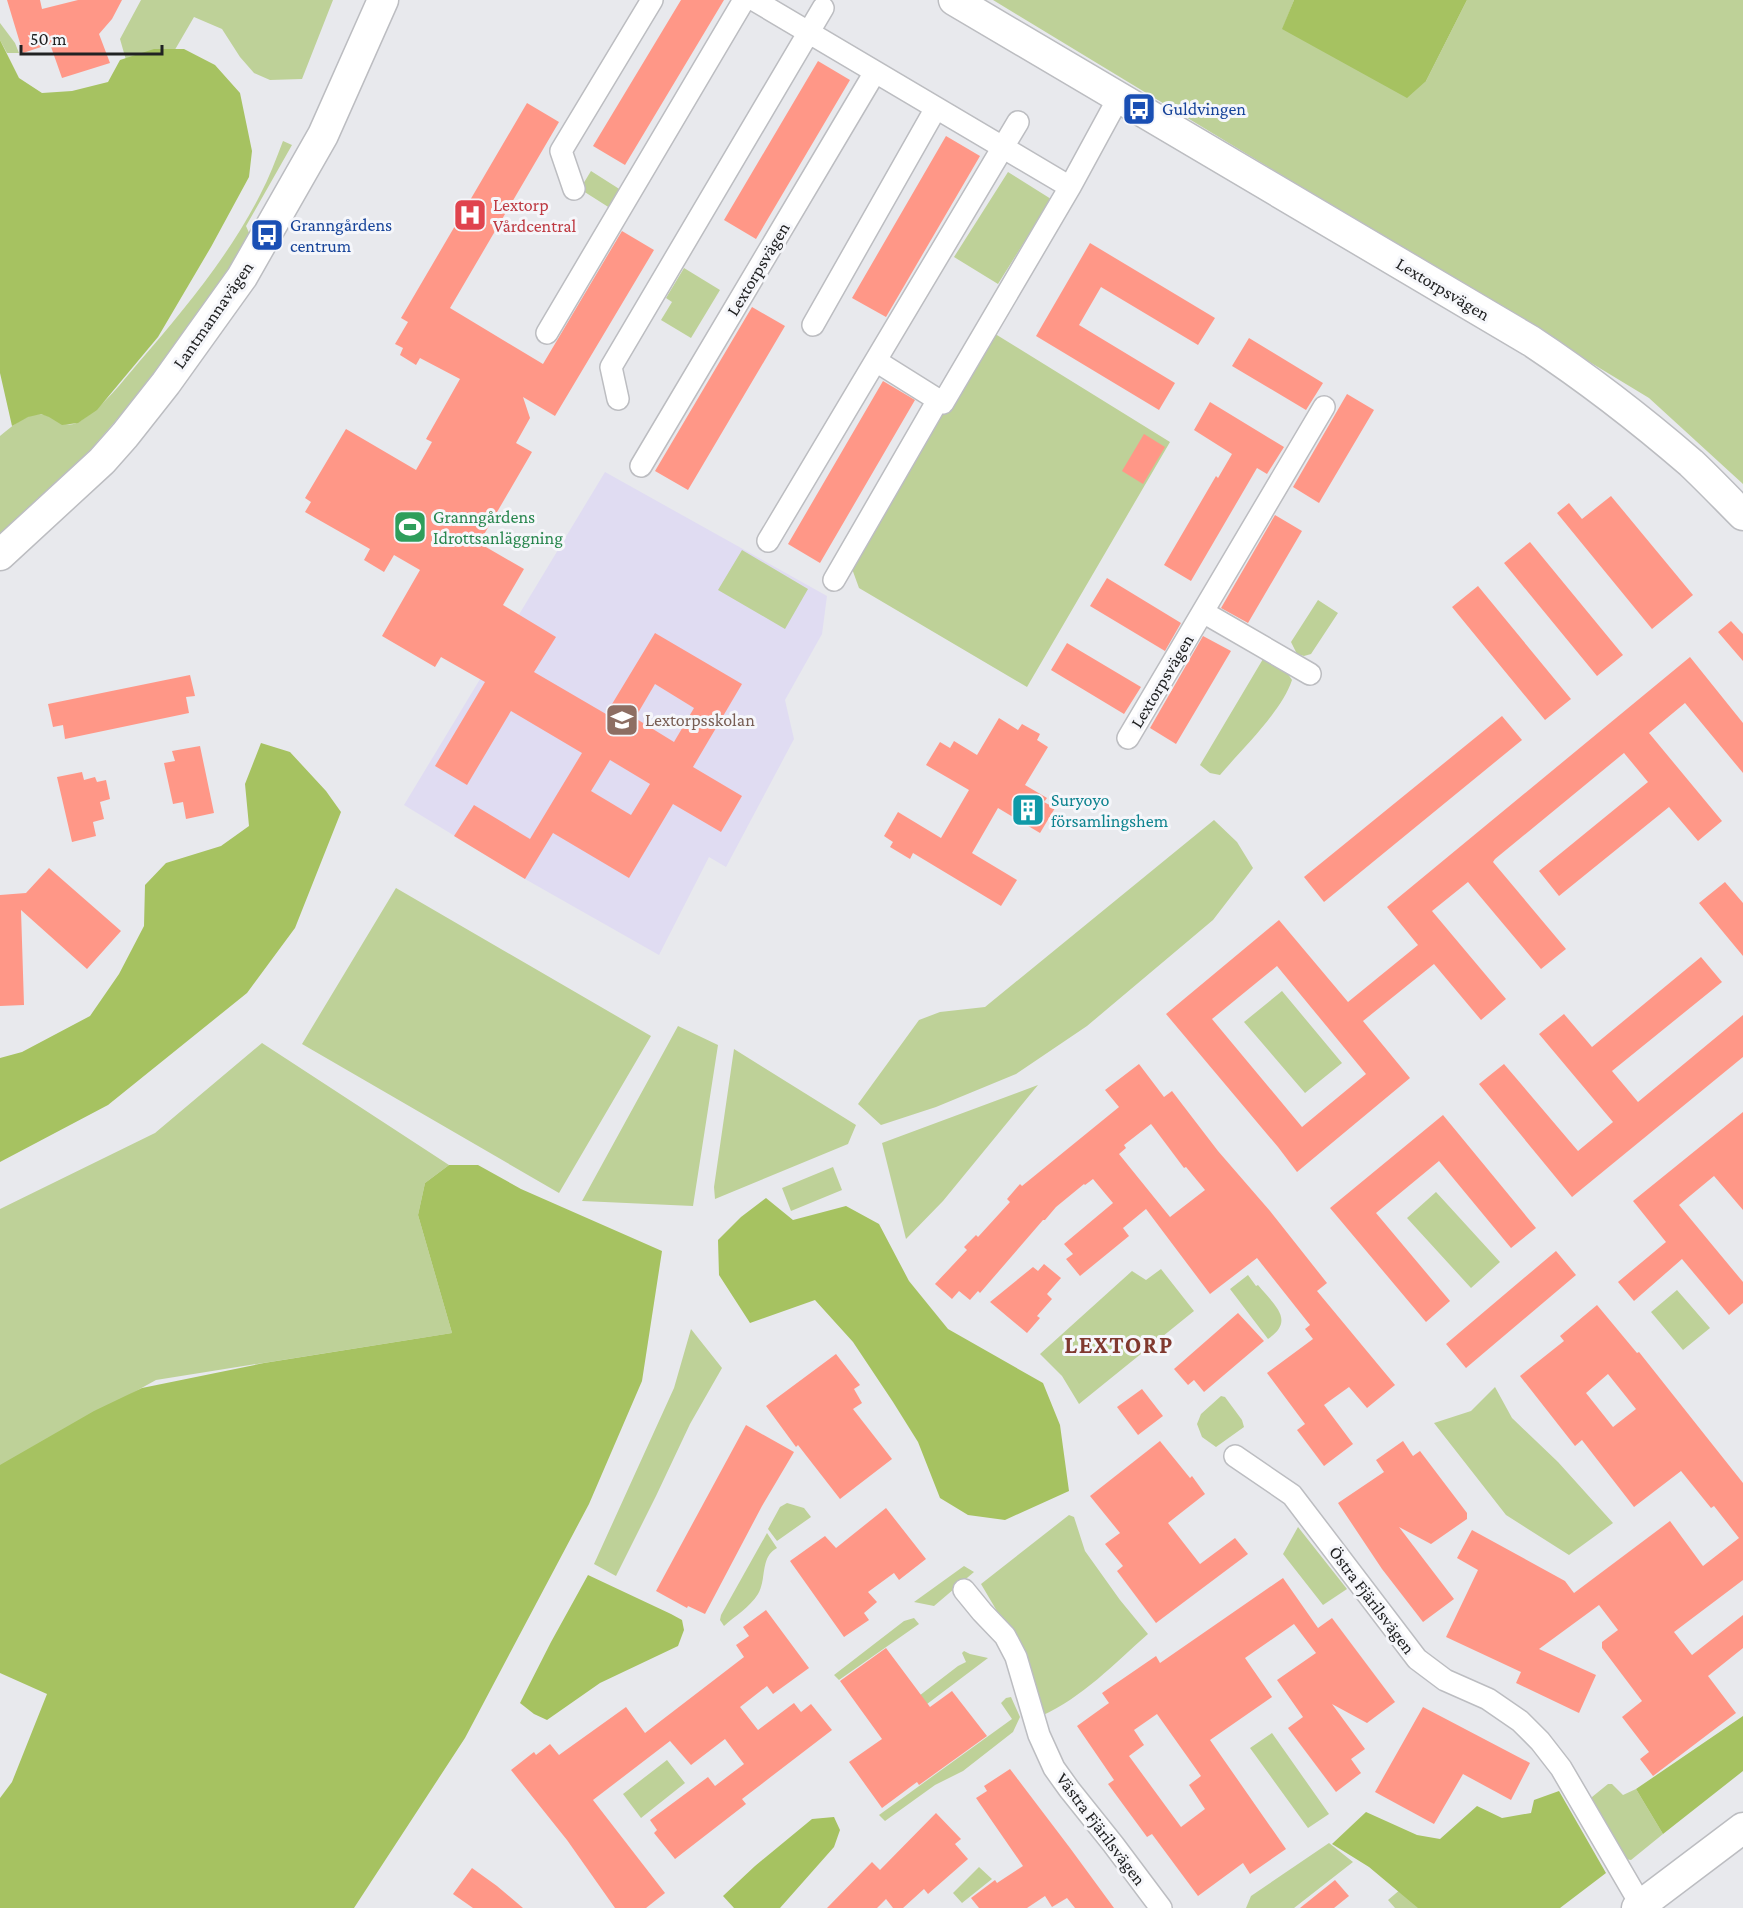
<svg xmlns="http://www.w3.org/2000/svg" width="1743" height="1908" viewBox="0 0 1743 1908" font-family="'Crimson Pro',serif">
<style>
.education{fill:#e0dcf2}
.green{fill:#bed198}
.forest{fill:#a6c261}
.building{fill:#ff9787;fill-rule:evenodd}
.lines{fill:none;stroke-linecap:round;stroke-linejoin:round}
.street-casing{stroke:#bcbdc1;stroke-width:24}
.secondary-casing{stroke:#bcbdc1;stroke-width:33}
.street{stroke:#fff;stroke-width:21}
.secondary{stroke:#fff;stroke-width:30}
.labels{text-anchor:middle;stroke-width:6;stroke-linejoin:round;paint-order:stroke}
.transit-label{font-size:18px;fill:#164399;stroke:#f5f6fa;text-anchor:start}
.health-label{font-size:18px;fill:#be3a42;stroke:#f5f6fa;text-anchor:start}
.street-label{font-size:18px;fill:#212223;stroke:#f5f6fa}
.leisure-label{font-size:18px;fill:#27864d;stroke:#f5f6fa;text-anchor:start}
.education-label{font-size:18px;fill:#785e54;stroke:#f5f6fa;text-anchor:start}
.culture-label{font-size:18px;fill:#0d838f;stroke:#f5f6fa;text-anchor:start}
.district-label{font-size:24px;font-weight:bold;letter-spacing:1.5px;fill:#80392f;stroke:#f5f6fa}
</style>
<rect width="100%" height="100%" fill="#e8e9ed"/>
<path class="education" d="M605,472L827,596L822,634L785,700L794,739L726,867L709,857L659,955L525,879L404,805Z"/>
<path class="green" d="M141,0H333L302,79L270,80L254,73L240,57L222,29L194,17L162,72L130,74L120,39Z
M993,0H1294L1283,28L1426,81L1467,0H1743V484L1649,398Z
M0,23L15,43L19,53H7L0,40Z
M283,141L292,145L246,226L250,235L175,352L81,461L0,536V436C11,427 24,415 39,414C56,414 63,433 82,420C105,405 121,383 139,362C183,311 229,256 260,195C269,178 276,159 283,141Z
M591,171L624,192L613,210L580,189Z
M1008,172L1051,199L998,284L954,257Z
M684,268L720,290L691,338L661,320L672,302L666,298Z
M992,332L1170,442L1027,687L859,588L851,566Z
M742,550L808,589L785,629L718,590Z
M1318,600L1338,613L1311,654L1304,656L1297,654L1291,642Z
M1263,659L1286,671L1292,680C1282,711 1242,749 1220,775L1210,773L1200,765Z
M1214,820L1237,842L1253,868L1213,920L1087,1026L1016,1074L936,1107L881,1125L858,1104L919,1020L940,1012L985,1007Z
M396,888L651,1036L559,1193L302,1044Z
M1282,991L1342,1063L1305,1093L1244,1022Z
M678,1026L718,1045L693,1206L582,1201Z
M262,1043L449,1165L425,1183L418,1215L452,1333L156,1380L0,1466V1209L155,1133Z
M734,1049L856,1125L848,1144L715,1199L714,1187Z
M1038,1085L943,1201L906,1239L882,1143Z
M833,1167L842,1190L791,1211L782,1188Z
M1436,1192L1500,1262L1471,1288L1407,1218Z
M1161,1269L1194,1311L1079,1404L1062,1376L1040,1354L1132,1271L1146,1280Z
M1248,1275L1256,1286L1258,1285C1274,1305 1296,1320 1268,1339L1230,1289Z
M1677,1290L1710,1328L1683,1350L1651,1312Z
M691,1329L722,1368L690,1424L656,1496L616,1576L594,1564L674,1388Z
M1495,1387L1512,1418L1558,1462L1613,1523L1569,1555L1506,1515L1434,1423L1471,1411Z
M1221,1396L1225,1397L1242,1420L1244,1427L1216,1447L1202,1437L1197,1424L1201,1414Z
M787,1503L804,1508L811,1517L777,1541L768,1529L780,1507Z
M1069,1515L1074,1517L1085,1551L1120,1600L1148,1634C1115,1663 1082,1698 1041,1716L1024,1657L981,1584Z
M1298,1527L1347,1589L1323,1605L1283,1554Z
M767,1533L777,1548C760,1557 767,1578 758,1594C750,1607 735,1616 724,1626L720,1620L721,1615Z
M964,1566L974,1572L934,1606L914,1602Z
M914,1618L919,1624L839,1680L834,1675L904,1621Z
M964,1651L970,1654L988,1658L882,1738L876,1729L958,1666L966,1662L962,1653Z
M1011,1697L1020,1717L1013,1732L963,1771L935,1785L885,1821L879,1815L1012,1719L1001,1703L1006,1698Z
M1272,1733L1329,1814L1308,1828L1250,1748Z
M667,1760L685,1783L641,1818L623,1794Z
M1608,1784H1612L1623,1795L1636,1789L1663,1834L1631,1860L1625,1859L1592,1802V1797Z
M1329,1843L1353,1862L1294,1908H1246L1251,1896Z
M1428,1866L1463,1908H1395L1388,1900Z
M979,1867L992,1879L962,1903L953,1893Z"/>
<path class="forest" d="M1294,0H1467L1426,81L1407,98L1282,29Z
M0,40L19,78L42,93L72,91L108,82L120,60L154,49H184L215,65L240,93L252,151L249,177L211,247L158,337L97,410L78,423L62,425L49,417L41,414L28,417L12,426L0,373Z
M261,743L290,752L326,791L341,812L295,928L247,993L108,1105L0,1162V1058L22,1052L90,1016L119,974L144,926L145,885L166,863L221,846L249,826L245,784Z
M449,1165H478L521,1189L662,1251L642,1381L589,1504L465,1738L354,1908H0V1798L12,1782L47,1694L0,1673V1465L94,1411L142,1388L264,1363L452,1333L418,1215L425,1183Z
M766,1198L793,1220L846,1206L879,1224L909,1281L948,1329L1043,1383L1060,1425L1069,1491L1005,1520L968,1515L940,1498L918,1442L893,1402L853,1342L815,1300L750,1323L719,1275L718,1240L741,1217Z
M588,1575L671,1614L682,1620L684,1630L678,1646L600,1683L547,1720L534,1714L520,1703L551,1642Z
M1743,1716V1771L1663,1834L1636,1789Z
M1559,1791L1606,1873L1560,1908H1418L1369,1867L1332,1844L1366,1812L1417,1835L1440,1839L1477,1806L1502,1818L1531,1813L1534,1800Z
M834,1817L840,1830L834,1847L780,1908H734L723,1896L755,1866L812,1819Z"/>
<path class="building" d="M7,0H40L42,9L78,0H122L112,19L99,34L110,63L62,78L50,44L23,53Z
M681,0H724L625,165L593,146Z
M818,61L850,80L756,239L724,220Z
M527,103L559,122L450,308L543,364L622,231L654,250L555,416L523,397L530,418L516,443L532,452L479,543L524,569L503,605L556,637L534,672L606,714L655,633L742,684L693,767L742,796L721,832L673,804L629,878L553,833L525,879L454,836L474,805L530,839L582,753L511,711L467,785L435,766L485,682L441,657L435,667L382,636L420,570L394,555L384,572L364,560L370,549L305,512L311,502L305,498L346,429L416,470L432,442L426,439L460,379L420,358L416,365L400,355L403,348L395,344L408,322L401,318ZM655,684L694,708L674,742L635,718ZM610,760L650,784L631,815L591,791Z
M946,136L980,156L886,317L852,298Z
M1090,243L1215,318L1198,345L1101,287L1079,325L1175,383L1159,410L1036,336Z
M752,307L785,326L688,490L655,471Z
M1249,338L1323,383L1306,410L1232,366Z
M883,381L915,400L820,563L788,544Z
M1347,394L1374,410L1319,503L1293,487Z
M1210,402L1284,447L1267,474L1257,468L1191,581L1164,565L1216,476L1218,478L1232,454L1194,430Z
M1144,434L1165,447L1143,484L1122,471Z
M1611,496L1693,595L1652,629L1557,513L1569,503L1582,519Z
M1275,515L1302,531L1248,623L1221,608Z
M1530,542L1623,655L1597,676L1504,563Z
M1107,578L1181,623L1165,651L1090,606Z
M1478,586L1571,699L1545,720L1452,607Z
M1731,621L1743,634V661L1718,632Z
M1203,636L1231,651L1176,744L1150,728Z
M1067,643L1141,687L1124,714L1051,670Z
M1690,657L1743,723V773L1685,703L1649,733L1722,821L1698,841L1669,807L1559,896L1539,871L1648,782L1624,753L1495,859L1493,862L1566,949L1541,969L1468,882L1432,911L1506,999L1481,1020L1434,964L1363,1021L1410,1078L1297,1172L1278,1147L1166,1014L1279,920L1348,1002L1418,945L1387,907ZM1277,966L1366,1074L1302,1127L1212,1019Z
M190,675L195,696L186,697L189,713L65,739L63,725L53,727L48,704Z
M1502,716L1522,740L1324,902L1304,877Z
M999,718L1018,730L1022,724L1040,734L1037,740L1048,747L1025,785L1047,798L1044,802L1055,808L1040,833L998,808L972,853L1017,880L1001,906L913,853L910,859L890,847L893,842L884,836L898,812L941,838L969,790L926,765L940,742L950,748L954,741L977,755Z
M200,746L214,813L186,819L183,802L173,804L164,763L175,761L172,751Z
M82,772L84,780L95,777L97,782L106,780L110,799L100,802L104,819L93,822L96,836L72,842L57,777Z
M49,868L121,931L87,969L21,910L24,1005L0,1006V895L26,893Z
M1725,882L1743,903V956L1699,903Z
M1701,957L1722,982L1612,1071L1638,1102L1743,1015V1057L1572,1197L1479,1084L1504,1064L1578,1151L1613,1122L1539,1034L1564,1014L1592,1047Z
M1139,1064L1164,1097L1172,1091L1218,1151L1270,1211L1327,1283L1317,1291L1395,1385L1367,1408L1349,1387L1324,1405L1353,1444L1324,1466L1297,1430L1305,1424L1267,1373L1313,1339L1305,1329L1310,1325L1257,1258L1210,1294L1146,1209L1123,1228L1129,1236L1080,1276L1066,1259L1073,1254L1064,1244L1113,1203L1093,1179L1085,1185L1084,1184L1056,1207L1045,1220H1043L980,1293L978,1291L970,1300L959,1291L952,1299L935,1284L967,1250L964,1247L976,1235L978,1237L1010,1202L1007,1199L1020,1184L1022,1186L1119,1107L1105,1090ZM1151,1124L1184,1168L1186,1167L1205,1190L1170,1217L1119,1154L1126,1148L1124,1145Z
M1743,1112V1210L1714,1176L1679,1205L1743,1282V1303L1729,1315L1682,1259L1634,1301L1618,1282L1666,1242L1633,1201Z
M1443,1115L1536,1228L1511,1248L1439,1161L1376,1213L1450,1301L1426,1322L1330,1208Z
M1556,1251L1576,1275L1466,1368L1446,1344Z
M1044,1264L1061,1278L1047,1294L1052,1299L1037,1316L1040,1318L1027,1333L990,1302L1033,1267L1038,1271Z
M1597,1305L1637,1353L1639,1352L1743,1483V1580L1674,1632L1692,1655L1743,1615V1648L1708,1676L1736,1713L1653,1776L1640,1759L1649,1752L1622,1717L1642,1701L1602,1648V1642L1618,1630L1599,1605L1539,1649L1596,1675L1579,1713L1516,1683L1521,1672L1446,1637L1478,1570L1457,1558L1472,1530L1565,1581L1574,1593L1670,1521L1703,1566L1739,1538L1714,1506L1711,1508L1681,1471L1634,1507L1582,1440L1575,1446L1520,1376L1564,1341L1560,1336ZM1608,1374L1636,1409L1613,1427L1586,1393Z
M1238,1313L1264,1341L1204,1392L1194,1380L1188,1385L1174,1369Z
M836,1354L860,1385L854,1389L862,1403L853,1409L892,1459L840,1499L798,1445L796,1447L766,1406Z
M1142,1389L1163,1416L1138,1435L1117,1407Z
M746,1425L794,1452L762,1506L705,1614L688,1606L687,1608L656,1591Z
M1160,1441L1190,1478L1192,1476L1205,1494L1168,1523L1200,1564L1235,1538L1248,1554L1156,1623L1117,1571L1123,1566L1105,1544L1120,1533L1090,1496Z
M1403,1441L1413,1456L1420,1451L1467,1513V1519L1431,1544L1399,1527L1454,1599L1423,1622L1382,1569L1338,1503L1384,1472L1376,1460Z
M886,1508L926,1559L899,1580L894,1573L868,1592L877,1602L864,1613L869,1620L844,1637L790,1561L825,1536L836,1548Z
M1283,1578L1318,1628L1332,1618L1395,1702L1367,1723L1332,1704L1365,1749L1351,1759L1361,1773L1336,1792L1288,1728L1303,1717L1277,1680L1316,1653L1294,1624L1245,1658L1272,1697L1210,1740L1286,1849L1250,1874L1243,1863L1198,1896L1152,1834L1147,1837L1108,1784L1114,1780L1077,1726L1109,1703L1102,1693L1156,1656L1160,1663ZM1157,1714L1201,1776L1189,1785L1205,1809L1181,1827L1129,1756L1144,1745L1134,1730Z
M766,1610L809,1668L773,1694L767,1686L740,1707L758,1730L794,1703L801,1712L811,1704L832,1730L742,1799L746,1804L675,1859L654,1833L657,1830L650,1820L708,1777L715,1786L744,1764L725,1739L691,1765L670,1741L593,1800L665,1893L646,1908H615L567,1840L511,1770L534,1752L536,1755L550,1744L559,1755L626,1707L645,1733L744,1657L736,1645L749,1636L743,1627Z
M886,1648L930,1707L952,1691L987,1736L919,1785L917,1782L882,1808L849,1762L882,1739L840,1681Z
M1423,1707L1530,1763L1511,1800L1463,1774L1434,1824L1375,1792Z
M1010,1769L1070,1848L1114,1908H1075L1067,1898L1052,1907L1045,1896L1027,1908H979L971,1898L995,1880L997,1883L1023,1866L976,1798L987,1791L984,1786Z
M936,1813L961,1839L955,1844L968,1859L928,1894L924,1889L903,1908H893L886,1899L877,1908H827L872,1862L880,1870Z
M472,1868L497,1886L523,1908H473L453,1894Z
M1335,1880L1349,1896L1334,1908H1300Z"/>
<g class="lines">
<defs>
<path id="street" d="M754,0L1070,187
M574,189L561,151L652,0
M813,325L936,108
M547,333L744,0
M876,361L943,403L1070,187L1119,97
M618,399L611,367L823,8
M641,466L875,72
M768,541L1018,122
M834,580L938,400
M1203,612L1310,674
M1128,738L1324,407
M1235,1456L1292,1495L1417,1659L1445,1680L1488,1699L1520,1721L1540,1741L1561,1768L1641,1905
M964,1590L982,1612L1005,1636L1016,1657L1039,1735L1054,1768L1069,1789L1113,1844L1161,1908"/>
<path id="secondary" d="M954,0L1531,341C1587,378 1640,419 1691,463C1709,480 1726,498 1743,515
M0,555L102,461L125,435L166,383L242,277L323,135L383,0
M1637,1908L1743,1828"/>
</defs>
<use href="#street" class="street-casing"/>
<use href="#secondary" class="secondary-casing"/>
<use href="#street" class="street"/>
<use href="#secondary" class="secondary"/>
</g>
<defs>
<symbol id="bus-square" viewBox="-11 -11 22 22"><rect x="-9" y="-9" width="18" height="18" rx="4" fill="#1a4fb4" stroke="#f5f6fa"/><path d="M-5-6H5V4H4V6H2V4H-2V6H-4V4H-5ZM-3.5-4V0h7V-4ZM-3.5 1.2v1.5H-2V1.2ZM2 1.2v1.5H3.5V1.2Z" fill="#fff"/></symbol>
<symbol id="hospital-square" viewBox="-11 -11 22 22"><rect x="-9" y="-9" width="18" height="18" rx="4" fill="#e0444e" stroke="#f5f6fa"/><path d="M-5-5h3v3.5h4V-5h3V5h-3V1.5h-4V5h-3Z" fill="#fff"/></symbol>
<symbol id="stadium-square" viewBox="-11 -11 22 22"><rect x="-9" y="-9" width="18" height="18" rx="4" fill="#2e9e5b" stroke="#f5f6fa"/><path d="M0-5a6.5 5 0 1 0 0 10a6.5 5 0 1 0 0-10ZM-3.5-1.8h7v3.6h-7Z" fill="#fff"/></symbol>
<symbol id="school-square" viewBox="-11 -11 22 22"><rect x="-9" y="-9" width="18" height="18" rx="4" fill="#8d6e63" stroke="#f5f6fa"/><path d="M0-5L7-2L0 1L-7-2ZM-4 1L0 2.5L4 1V4Q0 6-4 4Z" fill="#fff"/></symbol>
<symbol id="building-square" viewBox="-11 -11 22 22"><rect x="-9" y="-9" width="18" height="18" rx="4" fill="#0f9aa8" stroke="#f5f6fa"/><path d="M-4-6H4V6H1V3H-1V6H-4ZM-2.5-4.3h1.7v1.8h-1.7ZM.8-4.3h1.7v1.8H.8ZM-2.5-1h1.7V.8h-1.7ZM.8-1h1.7V.8H.8Z" fill="#fff"/></symbol>
</defs>
<g fill-rule="evenodd">
<use href="#bus-square" x="1120" y="90" width="38" height="38"/>
<use href="#hospital-square" x="451" y="196" width="38" height="38"/>
<use href="#bus-square" x="248" y="216" width="38" height="38"/>
<use href="#stadium-square" x="391" y="508" width="38" height="38"/>
<use href="#school-square" x="603" y="701" width="38" height="38"/>
<use href="#building-square" x="1009" y="791" width="38" height="38"/>
</g>
<g class="labels">
<g class="transit-label">
<text x="1162" y="115">Guldvingen</text>
<text x="290" y="231">Granngårdens<tspan x="290" dy="21">centrum</tspan></text>
</g>
<g class="health-label">
<text x="493" y="211">Lextorp<tspan x="493" dy="21">Vårdcentral</tspan></text>
</g>
<g class="street-label">
<text transform="translate(758 269) rotate(-59)" y="6">Lextorpsvägen</text>
<text transform="translate(1443 289) rotate(31)" y="6">Lextorpsvägen</text>
<text transform="translate(213 315) rotate(-55)" y="6">Lantmannavägen</text>
<text transform="translate(1162 681) rotate(-59)" y="6">Lextorpsvägen</text>
<text transform="translate(1372 1600) rotate(53)" y="6">Östra Fjärilsvägen</text>
<text transform="translate(1101 1829) rotate(53)" y="6">Västra Fjärilsvägen</text>
</g>
<g class="leisure-label">
<text x="433" y="523">Granngårdens<tspan x="433" dy="21">Idrottsanläggning</tspan></text>
</g>
<g class="education-label">
<text x="645" y="726">Lextorpsskolan</text>
</g>
<g class="culture-label">
<text x="1051" y="806">Suryoyo<tspan x="1051" dy="21">församlingshem</tspan></text>
</g>
<g class="district-label">
<text x="1119" y="1353">LEXTORP</text>
</g>
</g>
<path d="M21 45v9h141v-9" fill="none" stroke="#212223" stroke-width="3"/>
<text x="30" y="45" font-size="18" fill="#212223" stroke="#f5f6fa" stroke-width="4.5" paint-order="stroke">50 m</text>
</svg>
